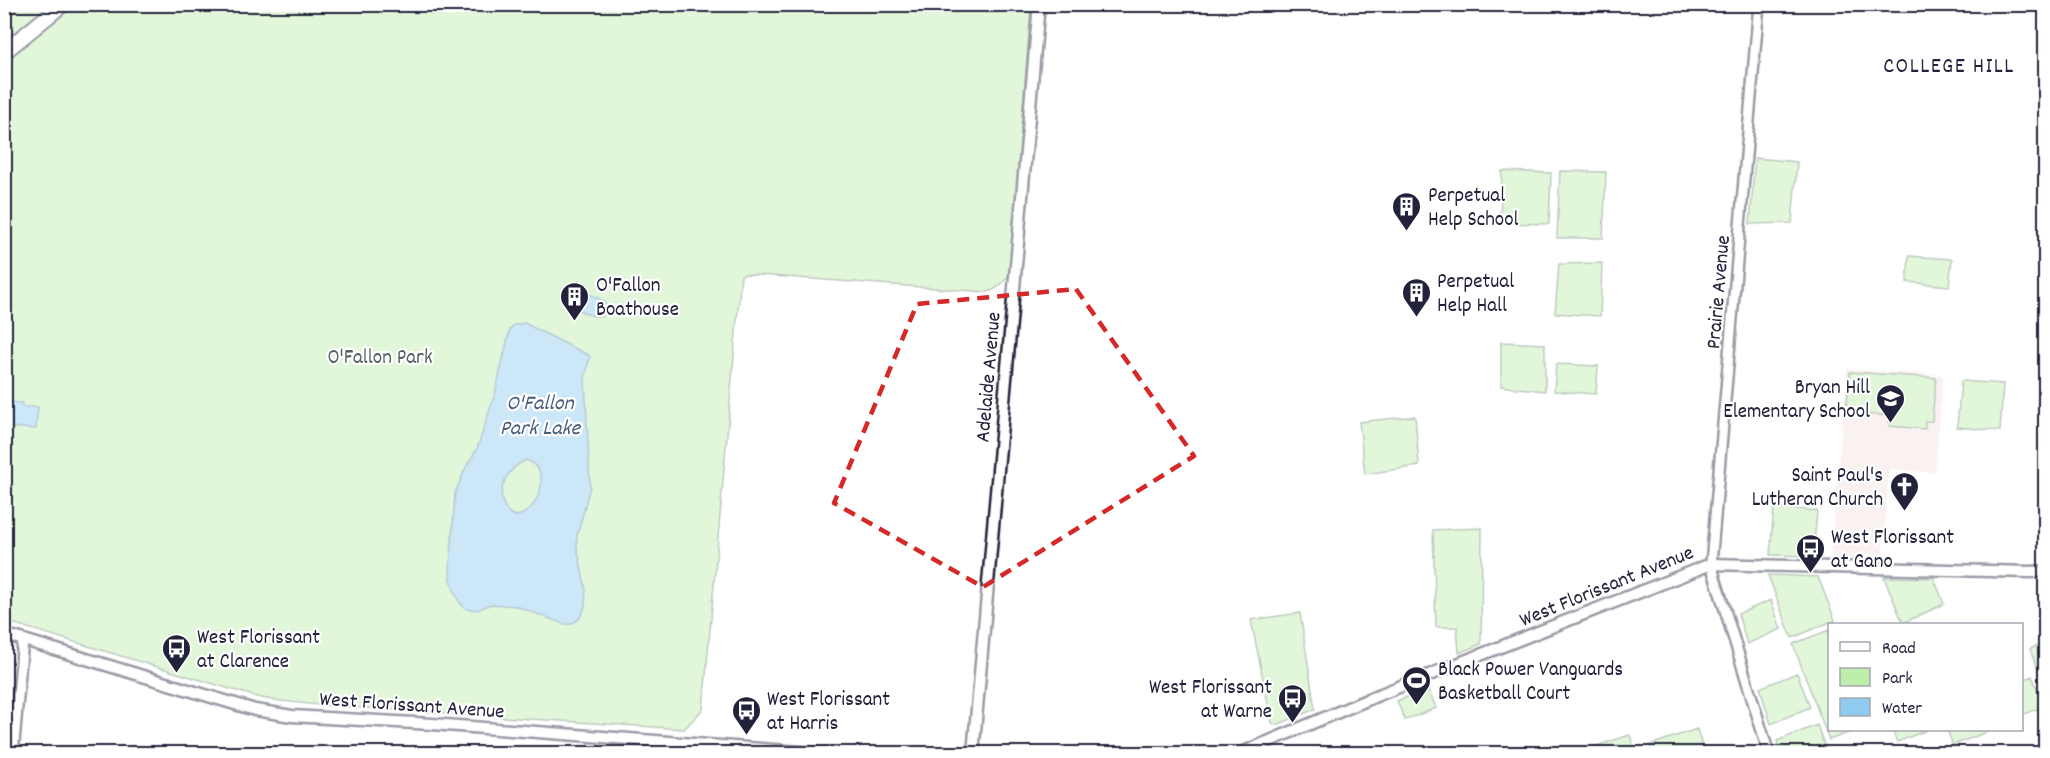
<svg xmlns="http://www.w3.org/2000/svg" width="2050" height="758" viewBox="0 0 2050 758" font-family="Dekko,sans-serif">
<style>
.built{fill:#f4e3e1}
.green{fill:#beeeac;stroke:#708874;stroke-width:1.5}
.water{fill:#8ecbee;stroke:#6387a6;stroke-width:1.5;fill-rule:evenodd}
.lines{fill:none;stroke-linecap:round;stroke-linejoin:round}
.tertiary-casing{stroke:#22223b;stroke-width:14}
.secondary-casing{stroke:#22223b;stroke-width:15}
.motorway-casing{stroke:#22223b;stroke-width:18}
.tertiary{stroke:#fff;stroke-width:9}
.secondary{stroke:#fff;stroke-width:10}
.motorway{stroke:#fff;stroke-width:14}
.marked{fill:none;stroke:#d62828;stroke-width:4.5;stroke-dasharray:12 8;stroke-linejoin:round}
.labels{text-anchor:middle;stroke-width:4.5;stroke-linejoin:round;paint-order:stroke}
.poi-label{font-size:21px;fill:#22223b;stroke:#fff;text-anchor:start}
.street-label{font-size:21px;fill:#22223b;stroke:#fff}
.park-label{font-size:21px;fill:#515f5d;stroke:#fff}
.neighbourhood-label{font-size:22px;letter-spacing:1.5px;fill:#22223b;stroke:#fff}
.water-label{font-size:22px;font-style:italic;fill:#485d7a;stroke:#fff}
</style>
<rect width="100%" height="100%" fill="#fff"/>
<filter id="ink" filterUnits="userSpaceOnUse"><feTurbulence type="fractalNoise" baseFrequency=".0167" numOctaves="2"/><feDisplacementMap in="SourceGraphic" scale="12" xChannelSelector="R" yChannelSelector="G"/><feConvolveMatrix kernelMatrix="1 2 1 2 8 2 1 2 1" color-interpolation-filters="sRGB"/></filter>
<g filter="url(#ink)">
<path class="built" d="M1847,369L1941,375L1943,378L1935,473L1889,469L1882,561L1833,560L1830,556Z"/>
<path class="green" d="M21,5H58L5,48V21Z
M70,5H1031L1010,274C1004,283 998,289 988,292L745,274L741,275L703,709L684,729L319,705L272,700L257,697L5,621L4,57Z
M1755,158L1797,162L1792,223L1750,224Z
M1502,171L1551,173L1549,224L1500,223Z
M1560,171L1606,172L1603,238H1557Z
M1909,256L1952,259L1949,286L1907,282Z
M1602,263L1600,316L1555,313L1559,264Z
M1501,342L1545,344V391L1501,386Z
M1556,364L1598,366L1596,394L1554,391Z
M1850,372L1936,378L1932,421H1925V429L1889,426L1890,416L1846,413Z
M1961,381L2003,384L2000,431L1957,427Z
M1415,416L1419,466L1365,474L1359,422Z
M1774,507L1817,511L1813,556L1770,555Z
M1482,528L1481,644L1459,653L1457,627H1436L1433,530Z
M1768,575L1818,577L1835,620L1792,638Z
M1884,577L1934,578L1944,604L1903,623Z
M1771,600L1781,629L1747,644L1738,614Z
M1300,613L1315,709L1277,725L1272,723L1251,620Z
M1829,630L1830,730H1856L1829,740L1793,644Z
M2045,642V688L2030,649Z
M1797,673L1810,707L1771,724L1760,688Z
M2032,676L2044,706L2022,715V680Z
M1428,689L1436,708L1405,720L1397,701Z
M1817,725L1827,753H1781L1777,741Z
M1697,729L1704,753H1653L1650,745Z
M1892,730H1927L1897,742Z
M1947,730H1992L1953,745Z
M1630,735L1636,753H1589L1587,749Z"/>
<path class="water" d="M566,286H573L604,301V303L609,309C603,328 565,305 560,294Z
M524,323L590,356L585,377L590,487L577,536V547L586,590L585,606L582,614L578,620L571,624H564L516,606L491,604L477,610L466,609C454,599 451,584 450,569L455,493L466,467L477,449L495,394L510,329L514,325ZM526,460C563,473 523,536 506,509C494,490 508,468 526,460Z
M10,402L22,403V407H38L36,429L8,427Z"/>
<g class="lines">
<defs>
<path id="tertiary" d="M1759,4L1711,564L1769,754
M13,754L23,639"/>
<path id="secondary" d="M4,634L225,701L255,710L292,716L432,724L828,754
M973,754L1039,4
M1239,754L1381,694L1711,564L2030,572L2046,571"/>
<path id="motorway" d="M4,6L6,4
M4,52L63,4"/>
</defs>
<use href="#tertiary" class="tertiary-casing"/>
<use href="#secondary" class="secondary-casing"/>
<use href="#motorway" class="motorway-casing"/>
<use href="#tertiary" class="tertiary"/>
<use href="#secondary" class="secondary"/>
<use href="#motorway" class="motorway"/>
</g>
</g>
<path d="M0 0H2050V758H0ZM1076,289L1194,456L983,587L834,503L917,304Z" fill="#fff" fill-opacity=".55" fill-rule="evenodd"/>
<path class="marked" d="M1076,289L1194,456L983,587L834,503L917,304Z"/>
<defs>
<symbol id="building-pin" viewBox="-11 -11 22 30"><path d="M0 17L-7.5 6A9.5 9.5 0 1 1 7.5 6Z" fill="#22223b" stroke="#fff"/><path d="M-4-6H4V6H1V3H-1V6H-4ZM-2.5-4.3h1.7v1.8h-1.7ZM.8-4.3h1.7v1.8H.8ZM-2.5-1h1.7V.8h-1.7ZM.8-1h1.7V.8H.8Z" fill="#fff"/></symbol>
<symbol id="school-pin" viewBox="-11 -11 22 30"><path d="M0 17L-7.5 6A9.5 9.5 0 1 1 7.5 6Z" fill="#22223b" stroke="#fff"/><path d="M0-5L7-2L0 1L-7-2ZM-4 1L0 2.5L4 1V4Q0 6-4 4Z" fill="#fff"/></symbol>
<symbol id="church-pin" viewBox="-11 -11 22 30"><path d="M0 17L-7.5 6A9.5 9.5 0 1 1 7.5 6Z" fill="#22223b" stroke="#fff"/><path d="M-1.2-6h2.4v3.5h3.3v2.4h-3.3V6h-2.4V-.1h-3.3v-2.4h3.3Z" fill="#fff"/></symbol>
<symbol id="bus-pin" viewBox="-11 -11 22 30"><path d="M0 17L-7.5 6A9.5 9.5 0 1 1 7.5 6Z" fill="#22223b" stroke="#fff"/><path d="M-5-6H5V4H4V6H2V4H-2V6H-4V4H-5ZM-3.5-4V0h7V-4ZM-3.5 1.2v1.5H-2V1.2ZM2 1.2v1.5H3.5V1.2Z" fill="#fff"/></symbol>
<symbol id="stadium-pin" viewBox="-11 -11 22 30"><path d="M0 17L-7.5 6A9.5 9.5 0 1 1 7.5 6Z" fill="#22223b" stroke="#fff"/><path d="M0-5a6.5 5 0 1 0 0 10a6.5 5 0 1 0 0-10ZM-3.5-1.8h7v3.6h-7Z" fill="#fff"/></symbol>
</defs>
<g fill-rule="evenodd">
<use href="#building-pin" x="1390" y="190" width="33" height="45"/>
<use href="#building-pin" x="1400" y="276" width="33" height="45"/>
<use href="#building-pin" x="558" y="280" width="33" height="45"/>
<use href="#school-pin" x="1874" y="382" width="33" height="45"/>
<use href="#church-pin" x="1888" y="470" width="33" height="45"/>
<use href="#bus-pin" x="1794" y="532" width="33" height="45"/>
<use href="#bus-pin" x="160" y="632" width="33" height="45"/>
<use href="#stadium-pin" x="1400" y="664" width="33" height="45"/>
<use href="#bus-pin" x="1276" y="682" width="33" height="45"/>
<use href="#bus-pin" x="730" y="694" width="33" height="45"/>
</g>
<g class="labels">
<g class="poi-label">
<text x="1428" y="201">Perpetual<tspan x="1428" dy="24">Help School</tspan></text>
<text x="1437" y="287">Perpetual<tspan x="1437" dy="24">Help Hall</tspan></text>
<text x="596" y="291">O'Fallon<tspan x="596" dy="24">Boathouse</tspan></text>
<text x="1870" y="393" text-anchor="end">Bryan Hill<tspan x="1870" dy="24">Elementary School</tspan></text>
<text x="1883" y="481" text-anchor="end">Saint Paul's<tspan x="1883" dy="24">Lutheran Church</tspan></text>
<text x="1831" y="543">West Florissant<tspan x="1831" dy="24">at Gano</tspan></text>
<text x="197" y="643">West Florissant<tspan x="197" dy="24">at Clarence</tspan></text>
<text x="1438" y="675">Black Power Vanguards<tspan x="1438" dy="24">Basketball Court</tspan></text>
<text x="1272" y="693" text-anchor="end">West Florissant<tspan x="1272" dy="24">at Warne</tspan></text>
<text x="767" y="705">West Florissant<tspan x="767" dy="24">at Harris</tspan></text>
</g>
<g class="street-label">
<text transform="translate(1717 292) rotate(-85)" y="7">Prairie Avenue</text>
<text transform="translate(987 377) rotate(-85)" y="7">Adelaide Avenue</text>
<text transform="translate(1606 585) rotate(-22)" y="7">West Florissant Avenue</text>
<text transform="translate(412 704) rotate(4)" y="7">West Florissant Avenue</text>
</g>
<g class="park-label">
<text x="380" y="363">O'Fallon Park</text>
</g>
<g class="neighbourhood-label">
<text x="1949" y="72">COLLEGE HILL</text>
</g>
<g class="water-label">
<text x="540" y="409">O'Fallon<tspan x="540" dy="25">Park Lake</tspan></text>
</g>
</g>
<rect width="2050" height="758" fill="none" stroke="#fff" stroke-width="24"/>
<rect x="12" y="12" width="2026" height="734" fill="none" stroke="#22223b" stroke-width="2" filter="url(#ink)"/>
<rect x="1828" y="623" width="195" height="108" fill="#ffffff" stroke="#a7a7b1" stroke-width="1.5"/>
<rect x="1840" y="642" width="30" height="9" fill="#ffffff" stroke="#a7a7b1" stroke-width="1.5"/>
<text x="1882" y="653" font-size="18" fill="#22223b">Road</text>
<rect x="1840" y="668" width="30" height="18" fill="#beeeac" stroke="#a7a7b1" stroke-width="1.5"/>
<text x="1882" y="683" font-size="18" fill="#22223b">Park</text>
<rect x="1840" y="698" width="30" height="18" fill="#8ecbee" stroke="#a7a7b1" stroke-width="1.5"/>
<text x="1882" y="713" font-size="18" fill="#22223b">Water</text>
</svg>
